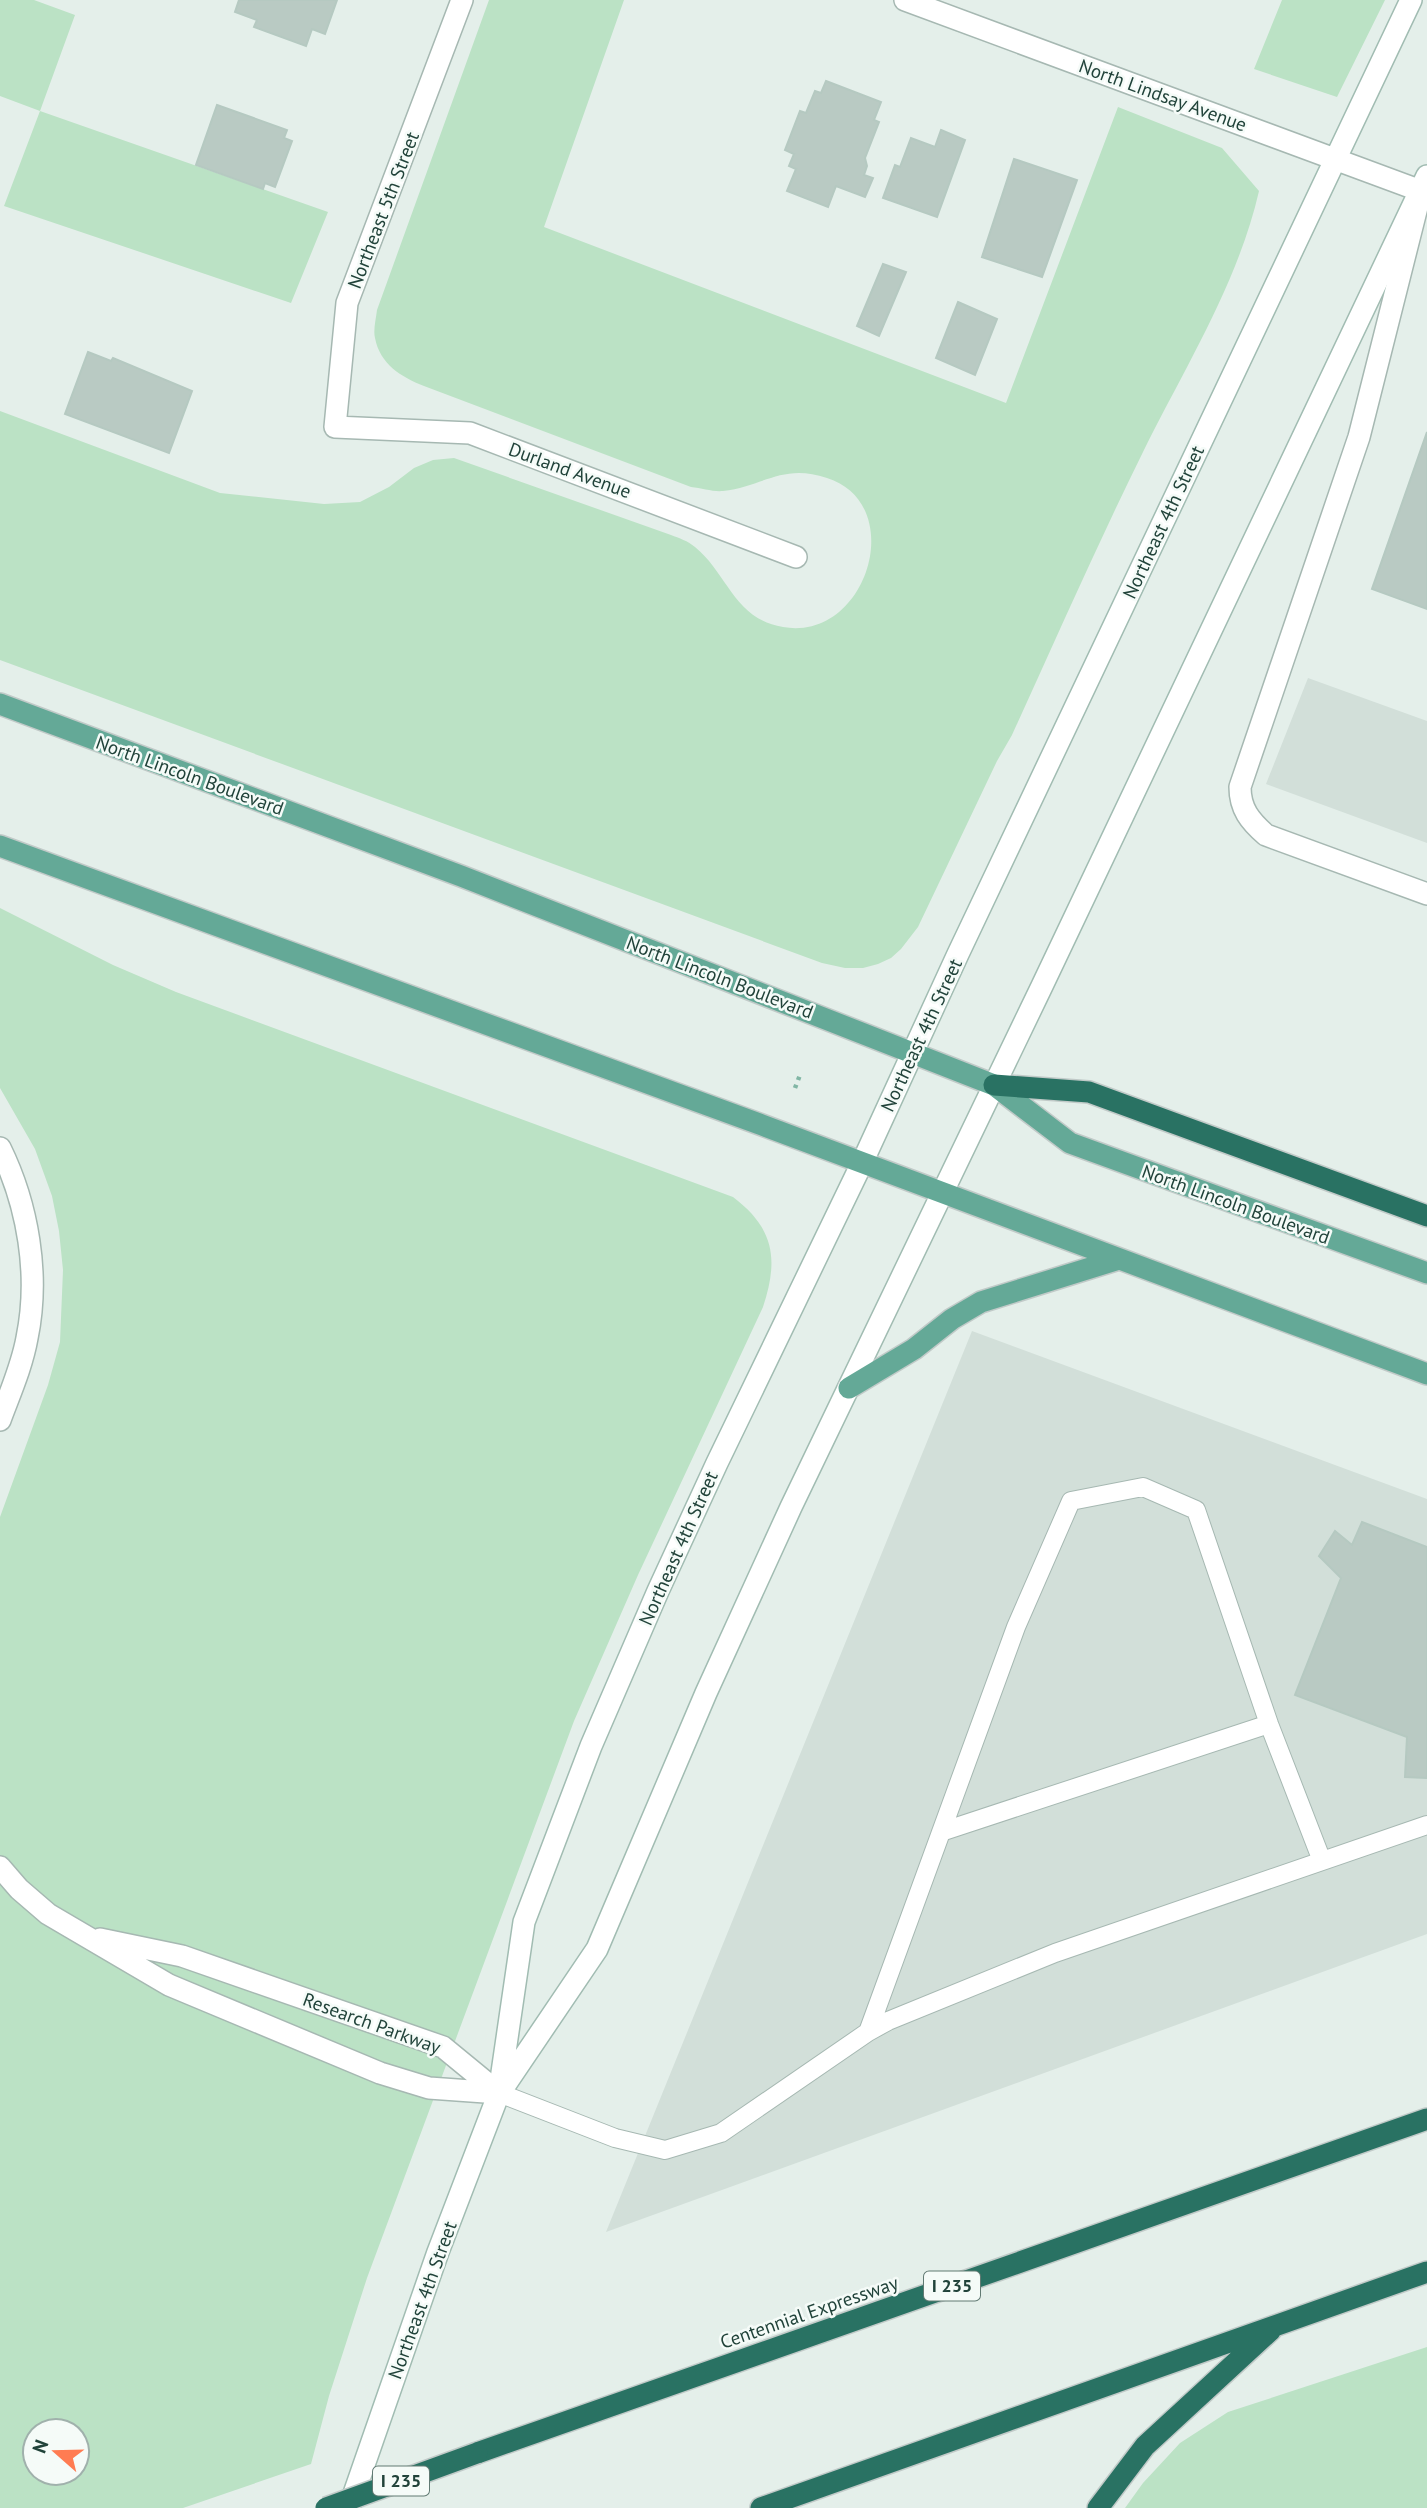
<svg xmlns="http://www.w3.org/2000/svg" width="1427" height="2508" viewBox="0 0 1427 2508" font-family="'PT Sans',sans-serif">
<style>
.built{fill:#d2dfd9}
.green{fill:#bbe2c5;fill-rule:evenodd}
.building{fill:#b9cac3;stroke:#b5c9c1;stroke-width:2}
.lines{fill:none;stroke-linecap:round;stroke-linejoin:round}
.service-casing{stroke:#a6b8b2;stroke-width:20}
.minor-casing{stroke:#a6b8b2;stroke-width:24}
.secondary-casing{stroke:#a1bcb2;stroke-width:24}
.primary-casing{stroke:#c1cac8;stroke-width:24}
.motorway-casing{stroke:#c1cac8;stroke-width:24}
.path{stroke:#81b6a5;stroke-width:4.5;stroke-dasharray:3.5 5;stroke-linecap:butt}
.service{stroke:#fff;stroke-width:18}
.minor{stroke:#fff;stroke-width:21}
.secondary{stroke:#fff;stroke-width:21}
.primary{stroke:#64a997;stroke-width:21}
.motorway{stroke:#297263;stroke-width:21}
.motorway-bridge-casing{stroke:#c1cac8;stroke-width:24;stroke-linecap:butt}
.motorway-bridge{stroke:#297263;stroke-width:21}
.labels{text-anchor:middle;stroke-width:5;stroke-linejoin:round;paint-order:stroke}
.shield{fill:#f5fbf8;stroke:#617a73;stroke-width:2}
.shield-label{font-size:18px;font-weight:bold;fill:#21433a}
.street-label{font-size:19px;fill:#21433a;stroke:#f5fbf8}
</style>
<rect width="100%" height="100%" fill="#e4efea"/>
<path class="built" d="M1308,678L1427,721V843L1266,784Z
M972,1331L1427,1499V1934L606,2232Z"/>
<path class="green" d="M0,0H34L75,15L40,111L328,212L291,303L4,206L40,111L0,96Z
M489,0H624L544,227L1006,403L1118,107L1222,148L1259,191C1238,283 1185,367 1143,452C1097,545 1055,641 1012,735L997,761L918,927L901,949L891,958L878,964L863,968H845L822,963L0,660V411L220,493L324,504L360,502L389,487L414,468L433,460L454,458L671,535C679,538 688,541 695,547C728,574 734,619 783,627C867,642 909,504 827,478C783,463 764,486 723,491C713,492 702,488 691,487L424,386C401,377 380,364 375,338C373,330 376,319 377,310Z
M1282,0H1385L1337,97L1254,69Z
M0,908L113,965L176,992L733,1197C774,1228 779,1259 763,1307L638,1575L574,1721L367,2278L329,2396L311,2464L183,2508H0V1517L48,1385L60,1342L63,1270L59,1231L52,1196L35,1149L0,1088ZM35,2431H77V2473H35Z
M1427,2347V2508H1125L1143,2483L1180,2443L1228,2412Z"/>
<path class="building" d="M239,0H337L325,34L312,29L306,46L254,27L257,20L235,12Z
M826,81L881,102L874,120L879,122L865,158L867,166L864,175L873,178L865,197L836,186L828,207L787,191L796,169L789,166L794,154L785,150L800,111L806,113L815,91L821,93Z
M217,105L287,130L284,138L292,141L275,187L265,183L263,189L196,165Z
M941,130L965,140L937,217L883,198L895,165L900,167L911,138L935,147Z
M1014,159L1077,180L1042,277L982,257Z
M883,264L906,272L879,336L857,326Z
M958,302L997,319L975,375L936,358Z
M88,352L111,361L113,358L192,391L169,453L65,414Z
M1427,432V609L1372,589Z
M1362,1522L1427,1547V1778L1405,1777L1407,1737L1295,1695L1341,1578L1319,1556L1335,1531L1352,1545Z"/>
<g class="lines">
<defs>
<path id="service" d="M941,1832L1269,1724
M868,2032L1016,1627L1071,1501L1143,1487L1196,1510L1269,1724L1322,1861
M499,2093L615,2138L665,2150L721,2133L868,2032L888,2021L1055,1953L1427,1825"/>
<path id="minor" d="M462,0L347,303L335,427L470,433L796,557
M905,0L1421,191L1359,437L1240,787C1240,809 1250,821 1266,835L1427,894
M0,1148C28,1205 40,1275 27,1338C22,1366 10,1393 0,1420
M0,1867L19,1889L48,1914L169,1985L380,2073L429,2088L499,2093
M100,1939L182,1956L443,2047L499,2093"/>
<path id="secondary" d="M503,2088L597,1949L706,1693L791,1507L1042,986L1427,176
M349,2508L438,2252L499,2093L524,1922L591,1746L658,1591L717,1463L862,1163L958,954L1411,0"/>
<path id="primary" d="M0,704L461,876L994,1085L1070,1143L1427,1273
M0,846L762,1125L1427,1374
M849,1388L914,1349L952,1319L981,1302L1119,1259"/>
<path id="motorway" d="M994,1085L1089,1092L1427,1216
M477,2453L1427,2119
M761,2508L1427,2272
M1098,2508L1145,2446L1271,2330"/>
</defs>
<use href="#service" class="service-casing"/>
<use href="#minor" class="minor-casing"/>
<use href="#secondary" class="secondary-casing"/>
<use href="#primary" class="primary-casing"/>
<use href="#motorway" class="motorway-casing"/>
<path class="path" d="M795,1088L800,1075"/>
<use href="#service" class="service"/>
<use href="#minor" class="minor"/>
<use href="#secondary" class="secondary"/>
<use href="#primary" class="primary"/>
<use href="#motorway" class="motorway"/>
<defs>
<path id="motorway-bridge" d="M326,2508L477,2453"/>
</defs>
<use href="#motorway-bridge" class="motorway-bridge-casing"/>
<use href="#motorway-bridge" class="motorway-bridge"/>
</g>
<g class="labels">
<g class="shield">
<rect x="924" y="2271.5" width="56" height="29" rx="5"/>
<rect x="373" y="2466.5" width="56" height="29" rx="5"/>
</g>
<g class="shield-label">
<text x="952" y="2292">I 235</text>
<text x="401" y="2487">I 235</text>
</g>
<g class="street-label">
<text transform="translate(1163 95) rotate(20)" y="7">North Lindsay Avenue</text>
<text transform="translate(383 210) rotate(-69)" y="7">Northeast 5th Street</text>
<text transform="translate(570 470) rotate(20)" y="7">Durland Avenue</text>
<text transform="translate(1163 522) rotate(-65)" y="7">Northeast 4th Street</text>
<text transform="translate(190 775) rotate(20)" y="7">North Lincoln Boulevard</text>
<text transform="translate(720 977) rotate(21)" y="7">North Lincoln Boulevard</text>
<text transform="translate(921 1035) rotate(-65)" y="7">Northeast 4th Street</text>
<text transform="translate(1236 1204) rotate(20)" y="7">North Lincoln Boulevard</text>
<text transform="translate(678 1548) rotate(-66)" y="7">Northeast 4th Street</text>
<text transform="translate(372 2023) rotate(20)" y="7">Research Parkway</text>
<text transform="translate(422 2300) rotate(-70)" y="7">Northeast 4th Street</text>
<text transform="translate(809 2312) rotate(-19)" y="7">Centennial Expressway</text>
</g>
</g>
<g transform="translate(56 2452) rotate(290)"><circle r="33" fill="#f5fbf8" stroke="#a0b1ac" stroke-width="2"/>
<path d="M0-5L12 26L0 18L-12 26Z" fill="#ff7c52"/>
<text y="-10" font-size="19" font-weight="bold" text-anchor="middle" fill="#21433a">N</text>
</g>
</svg>
